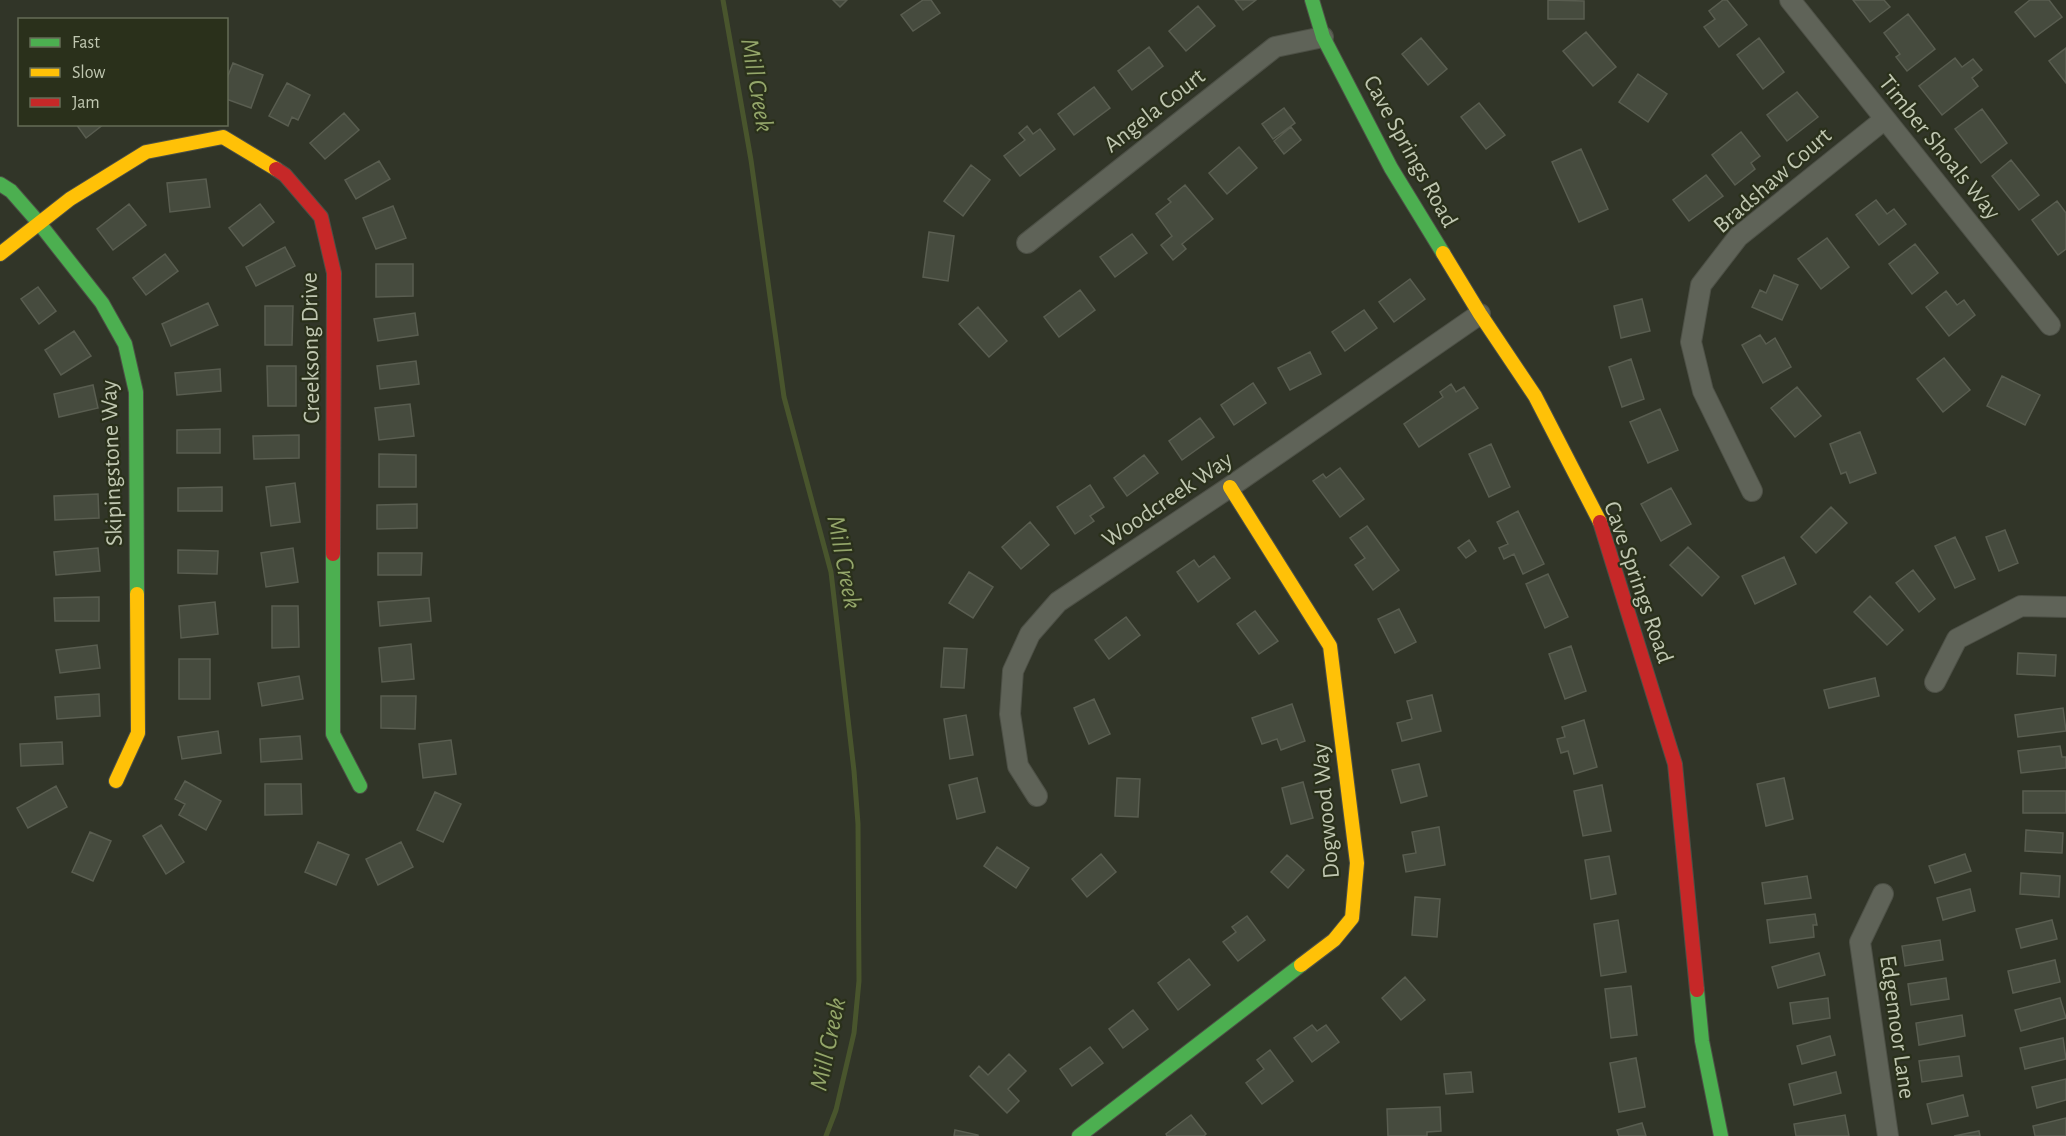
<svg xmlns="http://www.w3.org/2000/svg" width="2066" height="1136" viewBox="0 0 2066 1136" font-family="'Alegreya Sans',sans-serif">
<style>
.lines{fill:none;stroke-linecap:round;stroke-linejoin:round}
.stream{stroke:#49552d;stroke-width:5}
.building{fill:#464b3e;stroke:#595d50;stroke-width:1.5}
.street-casing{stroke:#4d5046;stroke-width:22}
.fast-casing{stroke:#4d5046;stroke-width:16}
.slow-casing{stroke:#4d5046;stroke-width:16}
.jam-casing{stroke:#4d5046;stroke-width:16}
.street{stroke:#5f6358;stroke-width:20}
.fast{stroke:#4caf50;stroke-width:14}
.slow{stroke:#ffc107;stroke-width:14}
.jam{stroke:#c62828;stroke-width:14}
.labels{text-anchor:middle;stroke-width:4.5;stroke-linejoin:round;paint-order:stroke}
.street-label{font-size:24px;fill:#c0c7b1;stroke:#2a301b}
.water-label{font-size:26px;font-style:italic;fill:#94a66a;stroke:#2a301b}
</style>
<rect width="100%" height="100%" fill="#313528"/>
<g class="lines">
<path class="stream" d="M723,0L751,160L784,397L831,572L854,771L858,824L859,981L854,1033L836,1110L826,1136"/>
</g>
<path class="building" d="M833,0H847L840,7Z
M923,0H931L940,13L913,31L901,15Z
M1235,0H1256L1243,10Z
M1548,0L1584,1V19H1548Z
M1723,0H1727L1747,25L1719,47L1704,27L1715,19L1709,11Z
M1853,0H1884L1890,7L1870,22Z
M2030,0H2049L2062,17L2035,37L2015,12Z
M1198,6L1215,26L1186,51L1169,31Z
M1908,14L1935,49L1907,71L1896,57L1900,54L1884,33Z
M1586,32L1616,67L1593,86L1563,51Z
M1421,38L1447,69L1428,85L1402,54Z
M1759,38L1784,72L1763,89L1737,55Z
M1149,47L1163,66L1132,90L1118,71Z
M2066,48V83L2049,61Z
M1955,58L1962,67L1973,59L1982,70L1972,78L1978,86L1942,115L1919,86Z
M233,63L263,75L251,108L226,99V81Z
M1638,74L1667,94L1648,122L1619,102Z
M287,83L310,95L298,120L292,117L288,126L269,116Z
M1094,87L1110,108L1074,135L1058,114Z
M1797,92L1818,117L1787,141L1767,115Z
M1479,103L1505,135L1486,149L1461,117Z
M1284,108L1295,123L1273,139L1262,124Z
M1982,109L2007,143L1981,163L1955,129Z
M344,113L359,130L325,159L310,143Z
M76,124H104L86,138Z
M1027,126L1033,134L1040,129L1055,149L1020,176L1004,156L1025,140L1019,133Z
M1291,127L1301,140L1284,154L1274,141Z
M1741,132L1760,156L1751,163L1755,169L1735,185L1712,155Z
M1239,147L1257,168L1227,194L1209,173Z
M1581,149L1608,209L1579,222L1552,162Z
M2011,160L2039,195L2019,210L1992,176Z
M379,161L390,179L356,199L345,180Z
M971,165L990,180L963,216L944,201Z
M1706,175L1723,196L1689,221L1673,200Z
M206,179L210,207L170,212L167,183Z
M1185,185L1213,219L1182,244L1186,249L1173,260L1161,245L1172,236L1156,214L1171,202L1168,199Z
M1876,200L1887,214L1894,209L1906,224L1879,245L1856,215Z
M2057,201L2066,213V249L2058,255L2032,220Z
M129,204L146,225L113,250L97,229Z
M260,204L274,222L243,246L229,228Z
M393,206L406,238L376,249L363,218Z
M929,232L954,236L948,281L923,277Z
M1132,234L1147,253L1115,277L1100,257Z
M1827,238L1849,267L1821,289L1798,259Z
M1915,244L1938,273L1912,294L1889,264Z
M285,247L295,266L256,286L246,267Z
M165,254L178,271L146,295L133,278Z
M376,264H413V296L376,297Z
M1774,275L1798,285L1782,320L1752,307L1760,290L1766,293Z
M1410,279L1425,299L1394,322L1379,302Z
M38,287L56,311L39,324L21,299Z
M1080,290L1095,310L1059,337L1044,317Z
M1946,291L1957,305L1964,300L1975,315L1949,336L1926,307Z
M1642,299L1650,331L1621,338L1614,306Z
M208,303L218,325L171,346L162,324Z
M265,306H293L292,345H265Z
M978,307L1007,341L989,357L959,324Z
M1364,310L1377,328L1345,351L1332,332Z
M415,313L418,335L378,341L374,319Z
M74,331L91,356L61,375L45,350Z
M1760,335L1766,344L1775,338L1791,367L1763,383L1742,345Z
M1310,352L1321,374L1290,390L1278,368Z
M1944,358L1970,390L1943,412L1917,379Z
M1631,359L1644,399L1622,407L1609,367Z
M416,361L419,384L380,389L377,366Z
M267,366H296V406H268Z
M220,369L221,391L177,395L175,373Z
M2002,376L2040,395L2025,425L1987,406Z
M1253,383L1266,403L1234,425L1221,405Z
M1451,384L1456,392L1464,387L1478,408L1419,447L1404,424L1443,397L1440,392Z
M93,385L98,408L59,417L54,394Z
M1797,387L1821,416L1795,437L1771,408Z
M410,404L414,436L379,440L375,408Z
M1660,409L1678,450L1648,463L1630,422Z
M1200,418L1214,437L1182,460L1169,441Z
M220,429V453H177V430Z
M1860,432L1876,473L1850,483L1846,472L1841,474L1830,444Z
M299,435V458L254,459L253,436Z
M1491,444L1510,487L1489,497L1469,454Z
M379,454L416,455V487H379Z
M1144,455L1158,473L1127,496L1114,478Z
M1340,468L1364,499L1340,517L1313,481L1323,474L1326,478Z
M295,483L300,522L271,526L266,487Z
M1090,485L1104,507L1090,516L1094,521L1075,534L1057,507Z
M222,487V511H178V488Z
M1671,488L1691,524L1661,541L1641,504Z
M98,494L99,518L55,520L54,496Z
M417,504V528L377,529V505Z
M1831,507L1847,523L1816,553L1801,537Z
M1518,511L1544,564L1523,574L1514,554L1504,559L1499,548L1508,544L1497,522Z
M1030,522L1049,545L1021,569L1002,547Z
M1367,526L1399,570L1373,590L1355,565L1365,558L1350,538Z
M2005,530L2018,563L1999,571L1986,537Z
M1955,537L1975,579L1955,588L1935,546Z
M1469,540L1476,551L1466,558L1458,548Z
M1688,547L1719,577L1702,596L1670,565Z
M98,548L100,571L56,575L54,552Z
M293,548L298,582L266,587L261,553Z
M178,550L218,551L217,574L178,573Z
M378,553H422L421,575H378Z
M1214,556L1230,578L1198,602L1177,572L1194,560L1199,567Z
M1784,557L1796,584L1755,604L1742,576Z
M1913,570L1935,599L1919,612L1896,583Z
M969,572L993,587L973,618L949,603Z
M1548,574L1568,617L1545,628L1526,584Z
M1870,596L1903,630L1887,645L1854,612Z
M99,597V621H55L54,598Z
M429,598L431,621L380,626L378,602Z
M215,602L218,634L181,638L179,606Z
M272,606H298L299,647L272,648Z
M1399,609L1416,642L1395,653L1378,619Z
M1255,611L1278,641L1259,654L1237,624Z
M1126,617L1140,635L1109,659L1095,640Z
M411,644L414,679L382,682L379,648Z
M97,645L100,668L60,673L56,650Z
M1571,646L1586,691L1565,699L1549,654Z
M944,648L967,649L964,688L941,687Z
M2018,653L2056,655L2055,676L2017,674Z
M179,659H210V699H179Z
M299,676L303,699L262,706L258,683Z
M1875,678L1879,696L1829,708L1824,690Z
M99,694L100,716L57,719L55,697Z
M1432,695L1441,731L1402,741L1397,723L1412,719L1407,701Z
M381,696H416L415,729L381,728Z
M1094,699L1110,734L1089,744L1074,708Z
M1292,704L1305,741L1281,750L1277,739L1262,744L1252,718Z
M2063,708L2066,731L2018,737L2015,715Z
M966,715L973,755L950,759L944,719Z
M1584,720L1597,767L1574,774L1568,751L1561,753L1557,739L1565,737L1562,727Z
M218,731L221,753L182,759L178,737Z
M300,736L302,759L261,762L260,739Z
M451,740L456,774L423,778L419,744Z
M62,742L63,764L21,766L20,744Z
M2060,746L2062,757H2066V768L2021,773L2018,751Z
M1419,764L1427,796L1401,803L1392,770Z
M977,778L985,812L957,819L949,785Z
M1117,778L1140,779L1138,817L1115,816Z
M1784,778L1793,819L1766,826L1757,784Z
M185,781L221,801L206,830L179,815L185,804L175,799Z
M1303,782L1313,818L1291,824L1282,788Z
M265,784H301L302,814L265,815Z
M1602,785L1611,831L1583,836L1574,791Z
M56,786L67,807L28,828L17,808Z
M2023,791H2066V813H2023Z
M435,792L461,804L443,842L417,830Z
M161,825L184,862L166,874L143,836Z
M1439,827L1445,865L1406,872L1403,855L1416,853L1412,832Z
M2026,830L2063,833L2062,853L2025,851Z
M90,832L111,841L93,881L72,872Z
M318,842L349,855L336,885L305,872Z
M401,842L413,867L378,885L366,859Z
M997,847L1029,868L1016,888L984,866Z
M1101,854L1116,872L1087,897L1072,879Z
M1965,854L1971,871L1935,883L1929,866Z
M1287,855L1304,870L1288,888L1271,872Z
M1609,856L1616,894L1591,899L1585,860Z
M2021,873L2060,876L2059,897L2020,894Z
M1807,876L1811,898L1765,904L1762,883Z
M1970,889L1975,911L1943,920L1937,898Z
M1415,897L1440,899L1437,937L1412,935Z
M1815,914L1817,925H1813L1814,937L1770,943L1767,920Z
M1247,916L1265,940L1238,961L1223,942L1236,932L1232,927Z
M1618,920L1626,972L1601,976L1594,924Z
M2052,920L2057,939L2021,948L2016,929Z
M1940,940L1943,960L1905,966L1902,946Z
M1819,953L1825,975L1778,988L1772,967Z
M1189,959L1210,985L1178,1010L1158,983Z
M2055,960L2060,982L2013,993L2008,971Z
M1405,977L1425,1000L1401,1020L1382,998Z
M1946,978L1949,999L1911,1005L1908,984Z
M1631,986L1637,1035L1611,1038L1605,989Z
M1828,998L1830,1018L1793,1024L1790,1003Z
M2060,998L2066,1018L2021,1031L2015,1010Z
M1133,1010L1148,1029L1123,1048L1109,1029Z
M1962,1015L1965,1036L1919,1045L1916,1023Z
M1312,1025L1317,1031L1326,1025L1339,1042L1312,1062L1294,1038Z
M1830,1036L1835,1055L1802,1064L1797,1046Z
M2063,1038L2066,1059L2025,1069L2020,1048Z
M1090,1047L1103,1063L1072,1086L1060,1069Z
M1270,1050L1293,1081L1262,1104L1246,1083L1264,1069L1257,1060Z
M1009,1054L1026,1071L1008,1089L1019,1101L1007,1113L970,1076L979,1066L988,1075Z
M1959,1056L1962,1076L1922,1082L1919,1061Z
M1636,1058L1645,1107L1619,1112L1610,1063Z
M1471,1072L1473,1092L1446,1094L1444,1074Z
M1836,1072L1841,1093L1794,1105L1789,1084Z
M2066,1079V1100L2037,1108L2032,1087Z
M1963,1095L1968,1116L1932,1124L1927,1104Z
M1440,1107L1441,1131L1427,1132V1136H1388L1387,1109Z
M1191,1115L1206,1134L1204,1136H1167L1166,1134Z
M1845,1115L1849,1136H1796L1794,1124Z
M2066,1118V1136H2035L2033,1126Z
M1642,1123L1646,1136H1619L1617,1130Z
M955,1130L978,1135V1136H954Z
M1979,1131L1980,1136H1954Z"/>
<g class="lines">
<defs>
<path id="street" d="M1790,0L2050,325
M1027,243L1275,47L1323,37
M1752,491L1703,391L1691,342L1701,285L1738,237L1885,119
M1935,682L1957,639L2021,606L2066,607
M1037,796L1018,766L1010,714L1013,671L1030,634L1058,602L1230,487L1480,314
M1883,894L1860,942L1888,1136"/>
<path id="fast" d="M1312,0L1323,37L1391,168L1443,253
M0,184L11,191L39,223L102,303L125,344L136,392L137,594
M333,554V734L360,786
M1697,990L1702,1041L1721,1136
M1079,1136L1301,965"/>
<path id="slow" d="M1443,253L1480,314L1535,396L1600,522
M0,254L70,199L146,152L223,137L276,169
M1230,487L1330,646L1357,863L1352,918L1334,940L1301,965
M116,781L138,733L137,594"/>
<path id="jam" d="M276,169L285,175L321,217L334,273L333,554
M1600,522L1675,764L1697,990"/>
</defs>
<use href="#street" class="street-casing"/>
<use href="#fast" class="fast-casing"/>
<use href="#slow" class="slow-casing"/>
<use href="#jam" class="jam-casing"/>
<use href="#street" class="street"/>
<use href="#fast" class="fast"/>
<use href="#slow" class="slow"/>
<use href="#jam" class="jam"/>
</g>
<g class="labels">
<g class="street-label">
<text transform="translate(1154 110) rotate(-38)" y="8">Angela Court</text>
<text transform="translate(1940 147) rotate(51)" y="8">Timber Shoals Way</text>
<text transform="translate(1411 151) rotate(61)" y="8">Cave Springs Road</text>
<text transform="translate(1772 180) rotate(-41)" y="8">Bradshaw Court</text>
<text transform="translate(310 348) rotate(-91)" y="8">Creeksong Drive</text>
<text transform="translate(111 463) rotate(-92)" y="8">Skipingstone Way</text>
<text transform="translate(1167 499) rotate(-34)" y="8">Woodcreek Way</text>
<text transform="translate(1639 582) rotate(71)" y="8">Cave Springs Road</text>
<text transform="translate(1325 811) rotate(-95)" y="8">Dogwood Way</text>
<text transform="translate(1898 1027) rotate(82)" y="8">Edgemoor Lane</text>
</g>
<g class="water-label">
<text transform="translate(758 85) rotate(80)" y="9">Mill Creek</text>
<text transform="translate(845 562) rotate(79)" y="9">Mill Creek</text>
<text transform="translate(827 1044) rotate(-78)" y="9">Mill Creek</text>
</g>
</g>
<rect x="18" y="18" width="210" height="108" fill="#2a301b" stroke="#666c57" stroke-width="1.5"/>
<rect x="30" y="38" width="30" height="9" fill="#4caf50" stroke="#666c57" stroke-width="1.5"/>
<text x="72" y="48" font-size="18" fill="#c0c7b1">Fast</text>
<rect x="30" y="68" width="30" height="9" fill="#ffc107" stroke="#666c57" stroke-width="1.5"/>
<text x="72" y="78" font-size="18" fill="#c0c7b1">Slow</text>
<rect x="30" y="98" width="30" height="9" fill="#c62828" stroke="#666c57" stroke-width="1.5"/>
<text x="72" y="108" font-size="18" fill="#c0c7b1">Jam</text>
</svg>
